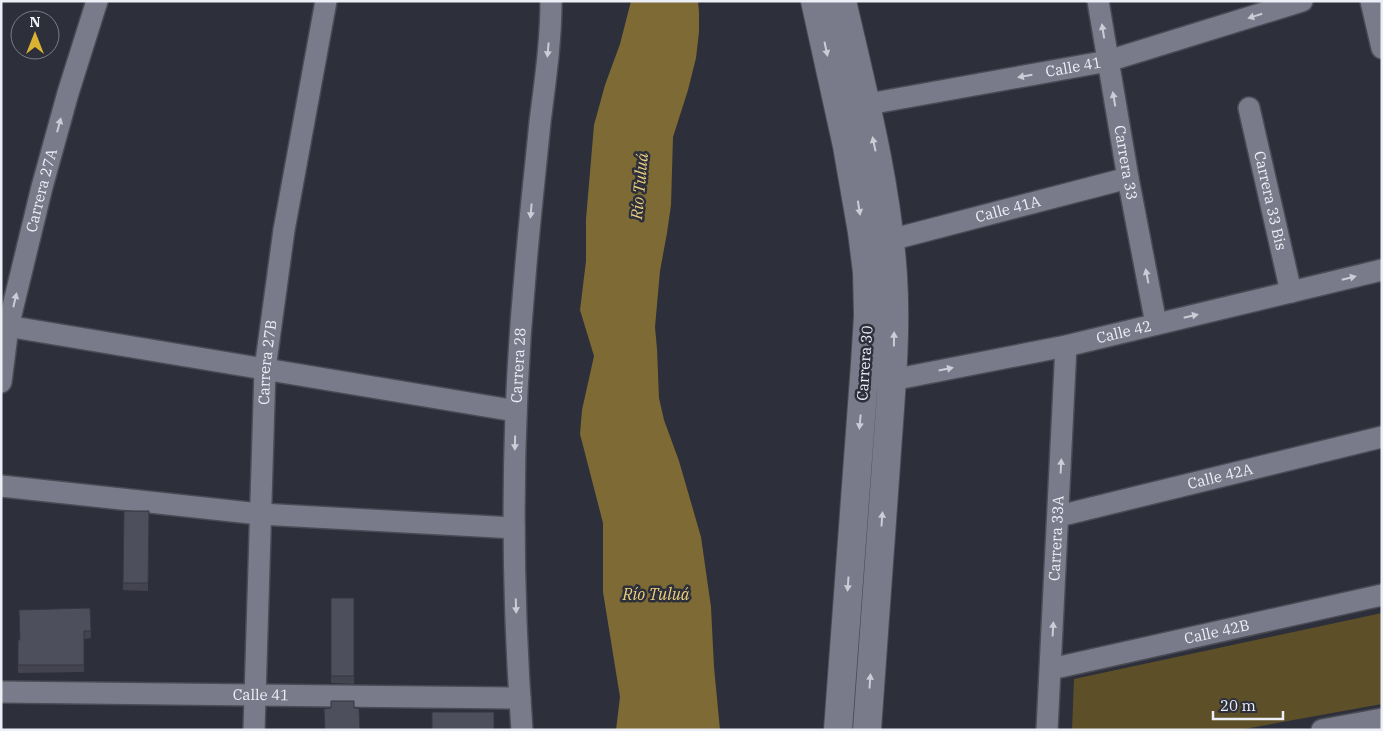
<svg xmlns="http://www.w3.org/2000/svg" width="1383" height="731" viewBox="0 0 1383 731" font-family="'IBM Plex Serif',serif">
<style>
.green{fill:#5d4f28}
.water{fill:#7d6a34}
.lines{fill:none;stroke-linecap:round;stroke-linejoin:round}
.minor-casing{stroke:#4a4b55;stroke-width:24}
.secondary-casing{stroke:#4a4b55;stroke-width:30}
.minor{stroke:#797b8a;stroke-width:21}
.secondary{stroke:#797b8a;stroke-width:28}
.wall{fill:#434450}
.building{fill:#4e4f5d;stroke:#373741}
.oneway{fill:#caccd6}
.labels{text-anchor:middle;stroke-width:5;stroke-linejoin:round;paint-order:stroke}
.street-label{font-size:15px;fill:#edeff7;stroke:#2d2f3b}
.water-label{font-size:16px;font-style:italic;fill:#eed17e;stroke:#2d2f3b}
</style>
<rect width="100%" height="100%" fill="#2d2f3b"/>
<path class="green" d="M1382,613V704L1239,730H1072L1074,679Z"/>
<path class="water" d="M631,1H698L699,12V32L696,58L688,90L673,137L671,205L667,233L660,271L655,327L657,349L659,398L664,420L679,461L701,537L711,607L714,667L720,730H616L620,697L603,592V523L580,434L582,410L594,356L580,310L586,261V219L594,125L605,85L620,44Z"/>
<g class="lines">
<defs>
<g id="minor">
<path id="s1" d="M1098,1L1128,178L1156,324"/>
<path d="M1371,1L1382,48"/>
<path id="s2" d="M852,107L1108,61L1302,1"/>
<path id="s3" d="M1249,108L1291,292"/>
<path id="s4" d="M890,240L1128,178"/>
<path d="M1,325L516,411"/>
<path id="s5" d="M877,379L892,380L1066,346L1382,270"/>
<path id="s6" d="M1,382L8,327L42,187L68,93L97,1"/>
<path d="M1,486L260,514L514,528"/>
<path id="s7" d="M1059,516L1382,437"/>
<path id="s8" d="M1051,669L1382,595"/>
<path id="s9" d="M1,692L520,698"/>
<path id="s10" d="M254,730L265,369L284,230L326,1"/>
<path id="s11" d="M522,730C511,579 511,427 525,276C529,225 535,173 540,122C545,82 551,42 551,1"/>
<path id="s12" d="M1047,730L1066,346"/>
<path d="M1322,730L1382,719"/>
</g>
<path id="secondary" d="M815,1L847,146L862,232L867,272L868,316L865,364L838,730
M842,1C863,92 887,183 893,276C897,339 890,403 886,465C880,554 873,642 867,730"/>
</defs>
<use href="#minor" class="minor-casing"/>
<use href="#secondary" class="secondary-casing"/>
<use href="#minor" class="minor"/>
<use href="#secondary" class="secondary"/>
</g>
<path class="wall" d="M124,511H149L148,591L123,590Z
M331,598H354V684L331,683Z
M90,608L91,638L84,639V672L18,673V640Z"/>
<path class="building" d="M124,511H149L148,583H123Z
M331,598H354V676H331Z
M90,608L91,631H84V665H18V640H20L19,610Z
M331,701H354V708H359L360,730H325L324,709L331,708Z
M432,712H494V730H432Z"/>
<defs><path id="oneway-solid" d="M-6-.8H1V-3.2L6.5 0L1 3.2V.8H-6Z" transform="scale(1.25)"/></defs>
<g class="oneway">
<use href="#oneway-solid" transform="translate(1255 16) rotate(163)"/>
<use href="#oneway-solid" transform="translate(1103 31) rotate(-99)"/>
<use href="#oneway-solid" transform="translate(826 49) rotate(78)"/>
<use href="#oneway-solid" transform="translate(548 50) rotate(95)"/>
<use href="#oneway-solid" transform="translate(1025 76) rotate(170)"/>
<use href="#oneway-solid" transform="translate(1114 99) rotate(-100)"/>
<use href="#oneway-solid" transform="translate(59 125) rotate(-75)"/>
<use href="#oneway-solid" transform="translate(874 144) rotate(-102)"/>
<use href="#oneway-solid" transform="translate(859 208) rotate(81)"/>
<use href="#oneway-solid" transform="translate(531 211) rotate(95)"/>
<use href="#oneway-solid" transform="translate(1147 276) rotate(-101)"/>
<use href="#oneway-solid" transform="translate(1349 278) rotate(-14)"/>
<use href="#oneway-solid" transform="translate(15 300) rotate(-77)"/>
<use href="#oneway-solid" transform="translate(1191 316) rotate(-13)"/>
<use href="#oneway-solid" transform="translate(894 339) rotate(-89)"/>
<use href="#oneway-solid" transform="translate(946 369) rotate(-11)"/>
<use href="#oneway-solid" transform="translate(860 422) rotate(95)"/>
<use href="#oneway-solid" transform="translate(515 443) rotate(91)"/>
<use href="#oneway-solid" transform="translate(1061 466) rotate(-87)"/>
<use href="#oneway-solid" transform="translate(882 519) rotate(-86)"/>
<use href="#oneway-solid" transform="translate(848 584) rotate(94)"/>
<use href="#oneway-solid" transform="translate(516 606) rotate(88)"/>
<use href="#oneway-solid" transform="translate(1053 629) rotate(-87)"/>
<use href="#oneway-solid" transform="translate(870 681) rotate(-86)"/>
</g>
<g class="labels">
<g class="street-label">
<text dy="5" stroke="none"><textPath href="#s2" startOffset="225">Calle 41</textPath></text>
<text dy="5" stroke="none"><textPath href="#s1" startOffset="164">Carrera 33</textPath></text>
<text dy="5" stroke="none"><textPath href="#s6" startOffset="196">Carrera 27A</textPath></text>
<text dy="5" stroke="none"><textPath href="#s3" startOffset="95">Carrera 33 Bis</textPath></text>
<text dy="5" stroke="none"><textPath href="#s4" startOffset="122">Calle 41A</textPath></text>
<text dy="5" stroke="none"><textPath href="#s5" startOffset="252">Calle 42</textPath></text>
<text dy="5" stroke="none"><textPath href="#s10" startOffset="368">Carrera 27B</textPath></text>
<text transform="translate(865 363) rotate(-86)" y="5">Carrera 30</text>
<text dy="5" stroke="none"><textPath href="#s11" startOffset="365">Carrera 28</textPath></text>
<text dy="5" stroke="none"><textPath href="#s7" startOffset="166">Calle 42A</textPath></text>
<text dy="5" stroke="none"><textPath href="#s12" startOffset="192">Carrera 33A</textPath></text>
<text dy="5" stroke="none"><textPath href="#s8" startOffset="170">Calle 42B</textPath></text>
<text dy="5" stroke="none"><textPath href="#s9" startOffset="260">Calle 41</textPath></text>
</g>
<g class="water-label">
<text transform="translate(639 186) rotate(-85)" y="6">Río Tuluá</text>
<text x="656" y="600">Río Tuluá</text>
</g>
</g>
<rect width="1383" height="731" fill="none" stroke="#edeff7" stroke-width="5"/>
<g transform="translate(35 35)"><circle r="24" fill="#2d2f3b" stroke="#7a7c86"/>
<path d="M0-4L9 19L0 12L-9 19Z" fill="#dab333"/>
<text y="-8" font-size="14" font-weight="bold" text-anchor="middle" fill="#edeff7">N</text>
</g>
<path d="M1213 711v8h70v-8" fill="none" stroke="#edeff7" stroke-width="2.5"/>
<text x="1220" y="711" font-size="15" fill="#edeff7" stroke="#2d2f3b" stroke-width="4" paint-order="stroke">20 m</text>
</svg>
